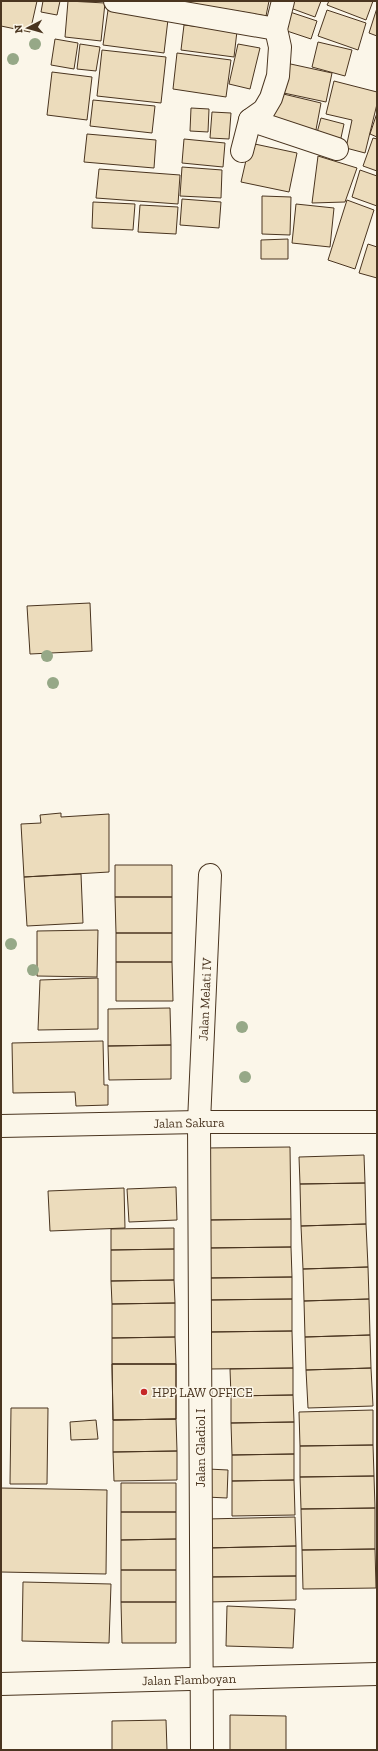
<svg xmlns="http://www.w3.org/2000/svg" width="378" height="1751" viewBox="0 0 378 1751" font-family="'Zilla Slab',serif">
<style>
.building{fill:#ecdcbc;stroke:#4a3520}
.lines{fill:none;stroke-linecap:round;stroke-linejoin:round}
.street-casing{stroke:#4a3520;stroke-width:24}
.street{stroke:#fbf6e9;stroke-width:22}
.tree{fill:#96a887}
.poi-dot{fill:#c62828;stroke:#fbf6e9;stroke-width:1.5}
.labels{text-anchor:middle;stroke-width:3;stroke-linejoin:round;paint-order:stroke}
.street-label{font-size:13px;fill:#4a3520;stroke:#fbf6e9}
.poi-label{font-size:13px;fill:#4a3520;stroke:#fbf6e9;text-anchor:start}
</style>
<rect width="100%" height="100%" fill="#fbf6e9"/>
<path class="building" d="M1,1H37L30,32L1,26Z
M43,1H60L57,15L41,12Z
M68,1L105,3L101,41L65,37Z
M190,1H269L266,16L189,3Z
M286,1H321L315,17L285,6Z
M329,1H373L366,20L327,5Z
M109,3L169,11L164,53L103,45Z
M377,8V36L369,33Z
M284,10L317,21L311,39L278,28Z
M327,10L366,23L358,50L318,36Z
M184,25L237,31L234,57L181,50Z
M55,39L78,43L74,69L51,65Z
M318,42L352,50L345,76L312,67Z
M80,44L100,47L96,71L77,69Z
M238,44L260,48L250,89L229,84Z
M102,50L166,57L161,103L97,96Z
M177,53L231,60L226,97L173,89Z
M286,63L332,73L326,102L279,92Z
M52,72L92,77L87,120L47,115Z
M334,81L377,92V104L365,153L346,148L352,120L326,114Z
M275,92L321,103L315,135L268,125Z
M93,100L155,106L152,133L90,126Z
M191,108L209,109L208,132L190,131Z
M212,112L231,113L229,139L210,138Z
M377,113V137L370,134Z
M321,118L344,124L339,147L315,140Z
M87,134L156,140L154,168L84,162Z
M373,138L377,139V171L363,166Z
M184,139L225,143L223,167L182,163Z
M250,143L297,153L289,192L241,182Z
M318,156L357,168L345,202L312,203Z
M182,167L222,170L221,198L180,196Z
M99,169L180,175L178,204L96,198Z
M360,170L377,176V206L352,197Z
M262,196L291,197L290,235L262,234Z
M182,199L221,202L219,228L180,225Z
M347,200L374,210L355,269L328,260Z
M93,202L135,204L133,230L92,228Z
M296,204L334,208L330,247L292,243Z
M140,205L178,207L176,234L138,232Z
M288,239V259H261V240Z
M368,244L377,247V278L359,273Z
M90,603L92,651L30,654L27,606Z
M61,813V817L109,814V872L24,877L21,824L41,823L40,815Z
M115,865H172V897H115Z
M81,874L83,923L27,926L24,877Z
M115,897H172V933H116Z
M98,930L97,977L37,976V931Z
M116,933H172V962H116Z
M116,962H172L173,1001H116Z
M98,978V1029L38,1030L40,980Z
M170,1008L171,1045L108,1046V1009Z
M103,1041L104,1085H108V1105L76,1106L75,1092L13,1093L12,1043Z
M171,1045V1079L109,1080L108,1046Z
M290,1147L291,1219L207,1220L206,1148Z
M364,1155L365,1183L300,1184L299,1157Z
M365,1183L366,1224L301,1226L300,1184Z
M176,1187L177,1220L129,1222L127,1189Z
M124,1188L125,1228L50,1231L48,1191Z
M291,1219V1247L207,1248V1220Z
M366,1224L368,1267L303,1269L301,1226Z
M174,1228V1249L111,1250V1229Z
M291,1247L292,1277L208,1278L207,1248Z
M174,1249V1280L111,1281V1250Z
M368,1267L369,1299L304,1301L303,1269Z
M292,1277V1299L208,1300V1278Z
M174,1280L175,1303L112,1304L111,1281Z
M292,1299V1331L209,1332L208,1300Z
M369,1299L370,1335L305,1337L304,1301Z
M175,1303V1337L112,1338V1304Z
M292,1331L293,1368L209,1369V1332Z
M370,1335L371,1368L306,1370L305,1337Z
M175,1337L176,1364H112V1338Z
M112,1364H176V1419L113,1420Z
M112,1364H176V1419L113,1420Z
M293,1368V1395L231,1396L230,1369Z
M371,1368L373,1406L308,1408L306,1370Z
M293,1395L294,1422L231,1423V1396Z
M11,1408H48L47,1484H10Z
M373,1410V1445L300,1446L299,1412Z
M176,1419L177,1451L113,1452V1420Z
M96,1420L98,1439L71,1440L70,1422Z
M294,1422V1454L232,1455L231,1423Z
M373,1445L374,1476L300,1477V1446Z
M177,1451V1480L114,1481L113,1452Z
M294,1454V1480L232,1481V1455Z
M208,1469L228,1470L227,1498L206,1497Z
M374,1476L375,1508L301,1509L300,1477Z
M294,1480L295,1515L232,1516V1481Z
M121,1483H176V1512H121Z
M1,1488L107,1490L106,1574L1,1572Z
M375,1508V1549L302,1550L301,1509Z
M121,1512H176V1539L121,1540Z
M295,1517L296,1546L207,1548L206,1519Z
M176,1539V1570H121V1540Z
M296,1546V1576L207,1577V1548Z
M375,1549L376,1588L303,1589L302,1550Z
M121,1570H176V1602H121Z
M296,1576V1600L208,1602L207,1577Z
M23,1582L111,1584L109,1643L22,1641Z
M121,1602H176V1643H122Z
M227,1606L295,1609L293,1648L226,1646Z
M230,1715L286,1716V1750H230Z
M166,1720L167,1750H112V1721Z"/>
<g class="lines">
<defs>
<g id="street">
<path d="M115,1L276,29"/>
<path d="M250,120L337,149"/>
<path d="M242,151L250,120L264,110L271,98L278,76L280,47L276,29L283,1"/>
<path id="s1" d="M1,1126L199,1122H377"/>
<path id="s2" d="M1,1684L377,1674"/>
<path id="s3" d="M202,1750L199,1122L210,875"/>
</g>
</defs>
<use href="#street" class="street-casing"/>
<use href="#street" class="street"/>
</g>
<g class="tree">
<circle cx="35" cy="44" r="6"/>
<circle cx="13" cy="59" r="6"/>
<circle cx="47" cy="656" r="6"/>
<circle cx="53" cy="683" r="6"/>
<circle cx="11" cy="944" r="6"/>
<circle cx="33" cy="970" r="6"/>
<circle cx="242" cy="1027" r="6"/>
<circle cx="245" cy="1077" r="6"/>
</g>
<circle class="poi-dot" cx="144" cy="1392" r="4"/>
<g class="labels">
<g class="street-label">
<text dy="5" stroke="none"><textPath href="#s3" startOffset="751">Jalan Melati IV</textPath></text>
<text dy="5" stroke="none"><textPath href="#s1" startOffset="188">Jalan Sakura</textPath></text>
<text transform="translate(200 1448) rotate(-90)" y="5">Jalan Gladiol I</text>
<text dy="5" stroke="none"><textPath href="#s2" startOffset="188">Jalan Flamboyan</textPath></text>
</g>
<g class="poi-label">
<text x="152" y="1397">HPP LAW OFFICE</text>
</g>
</g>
<rect width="378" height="1751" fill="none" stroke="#4a3520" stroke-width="4"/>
<g transform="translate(28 28) rotate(264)" stroke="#fbf6e9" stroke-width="3" paint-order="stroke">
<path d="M0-3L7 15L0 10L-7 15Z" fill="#4a3520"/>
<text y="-6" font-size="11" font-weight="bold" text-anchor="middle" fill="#4a3520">N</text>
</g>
</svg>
